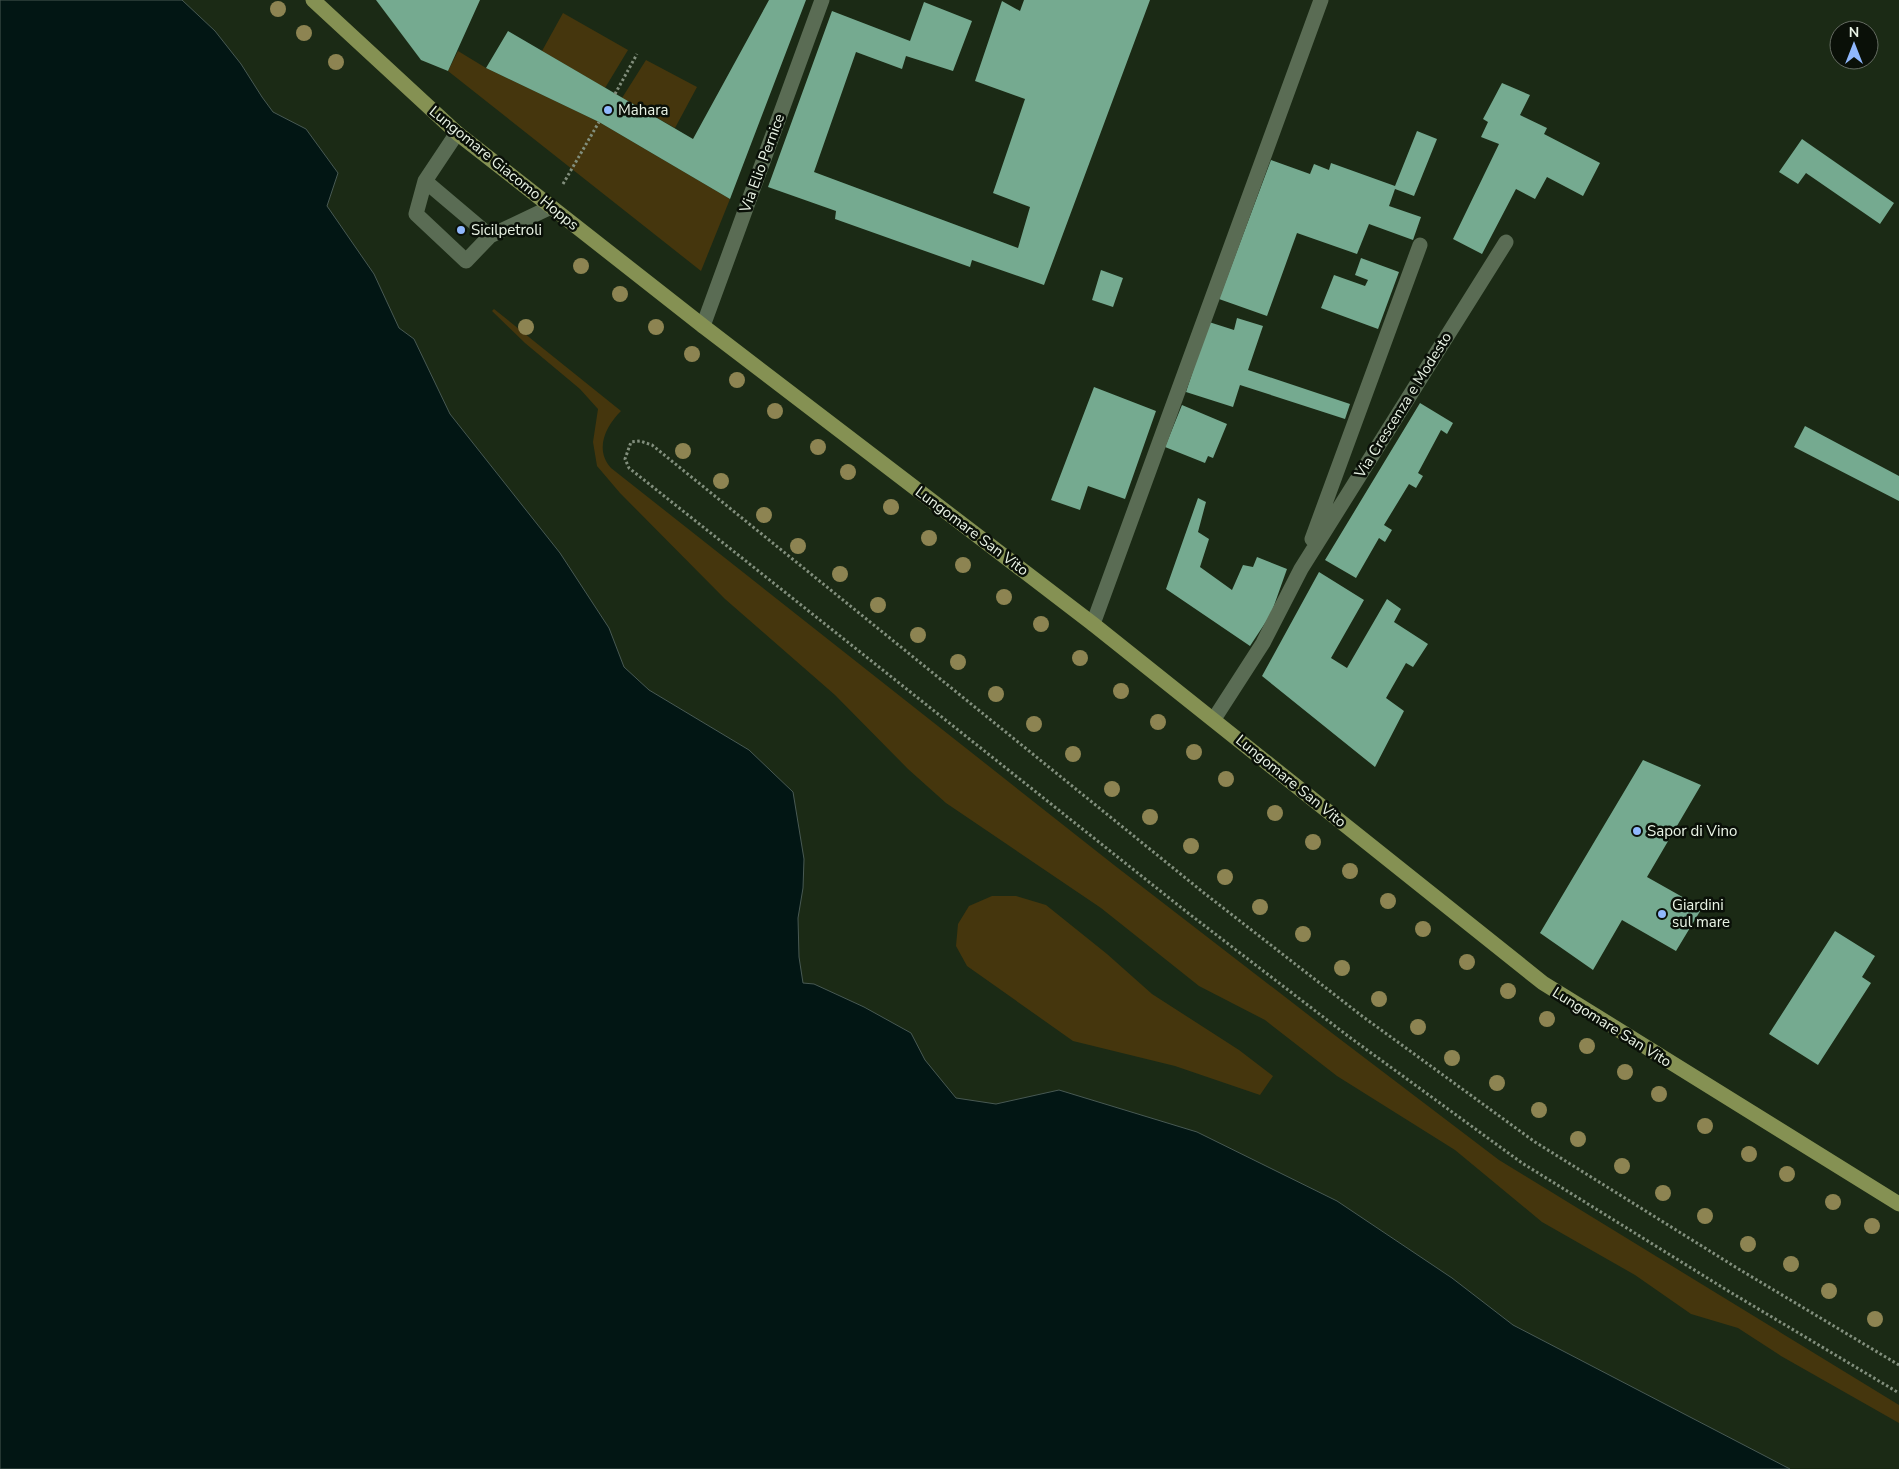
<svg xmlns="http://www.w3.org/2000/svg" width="1899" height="1469" viewBox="0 0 1899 1469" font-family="'Nunito Sans',sans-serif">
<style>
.green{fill:#45360d}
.water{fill:#021614;stroke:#485953}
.building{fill:#75aa90}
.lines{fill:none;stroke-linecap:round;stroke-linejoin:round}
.path{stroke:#828f7d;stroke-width:3;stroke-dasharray:2.5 2.5;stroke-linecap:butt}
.minor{stroke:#5a6c54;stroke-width:15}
.major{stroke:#859153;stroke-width:15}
.tree{fill:#8d8452}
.poi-dot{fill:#90b8fd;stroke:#0a1008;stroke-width:2}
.labels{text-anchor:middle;stroke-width:5;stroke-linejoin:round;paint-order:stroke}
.poi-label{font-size:15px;fill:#eaf4e6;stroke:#0a1008;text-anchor:start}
.street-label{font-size:15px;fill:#eaf4e6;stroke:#0a1008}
</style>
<rect width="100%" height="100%" fill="#1b2a15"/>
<path class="green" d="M563,13L628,50L605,88L542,51Z
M458,51L486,68L599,122L730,199L701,271L448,71Z
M646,60L697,87L675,128L622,98Z
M494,309L621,411C606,426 594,449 611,468L1114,865L1324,1027L1499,1160L1899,1405V1423L1781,1356L1738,1328L1691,1314L1635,1275L1542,1222L1455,1150L1337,1076L1265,1020L1199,986L1101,908L946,803L908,769L835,695L725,599L620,493L597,466L593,442L598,409L580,389L525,343L492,311Z
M992,896H1016L1046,905L1107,954L1152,994L1239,1050L1273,1076L1260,1095L1175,1066L1073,1041L967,966L956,946L958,924L969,906Z"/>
<path class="water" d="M0,0H182L215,31L241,64L262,97L273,112L306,129L338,173L327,206L374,274L399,328L414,339L450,414L560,553L609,628L624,667L649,690L749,750L793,792L804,859L803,888L798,918L799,957L803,983L814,984L864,1007L911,1033L925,1060L956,1098L996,1104L1059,1090L1197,1132L1337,1201L1452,1278L1513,1325L1790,1469H0Z"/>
<path class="building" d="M376,0H480L448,71L421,60Z
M769,0H806L730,199L599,122L486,68L508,31L693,139Z
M1024,0H1150L1044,285L972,260L970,267L835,219L836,211L768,187L832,11L910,41L924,2L972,21L953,71L906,56L902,69L856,52L814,172L1018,248L1030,207L993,193L1025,99L975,81L1002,1L1020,11Z
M1502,83L1530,95L1520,115L1547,128L1544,134L1600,163L1583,196L1547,177L1535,199L1516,189L1482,254L1453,239L1499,144L1481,137L1488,122L1483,119Z
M1417,131L1437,139L1414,196L1395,189L1389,206L1421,217L1413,240L1369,224L1357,254L1297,233L1267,316L1219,299L1271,160L1310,174L1314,164L1329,170L1331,163L1395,186Z
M1802,139L1894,203L1880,224L1806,173L1798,184L1779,172Z
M1361,258L1399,272L1378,329L1321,308L1334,275L1365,286L1368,280L1355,275Z
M1101,270L1123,278L1113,307L1092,300Z
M1237,318L1263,326L1248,370L1350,404L1345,419L1240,385L1233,407L1186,392L1209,322L1234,330Z
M1094,387L1156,411L1125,499L1088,486L1080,510L1051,500Z
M1420,403L1453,423L1447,434L1441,430L1418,473L1423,476L1416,488L1409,484L1384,525L1392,530L1385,542L1379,538L1356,578L1325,560Z
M1182,405L1227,424L1213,458L1208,456L1205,463L1165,447Z
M1805,426L1899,476V501L1794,447Z
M1198,498L1206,502L1198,532L1209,539L1200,567L1232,590L1243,565L1253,567L1257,557L1287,569L1271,614L1250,646L1166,589Z
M1319,572L1364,600L1331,658L1347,668L1387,599L1401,609L1394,622L1428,644L1413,667L1406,663L1386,698L1404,711L1375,767L1262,676Z
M1643,760L1701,785L1647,877L1702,908L1676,951L1622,920L1593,970L1540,933Z
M1835,931L1875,956L1862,977L1871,983L1818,1065L1769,1034Z"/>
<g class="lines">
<path class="path" d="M615,94L637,54
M563,184L599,122
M1899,1365L1737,1268L1535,1142L1362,1016L1204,893L652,445L640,441L631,442L625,459L629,468L1188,913L1348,1036L1522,1163L1725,1289L1899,1393"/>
<path class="minor" d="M457,133L425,181L416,214L466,261L490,236L551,207
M425,181L490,236
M703,326L822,0
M1312,539L1420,245
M1093,624L1321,0
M1214,719L1263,643L1301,569L1506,242"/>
<path class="major" d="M313,0L457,133L703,326L1093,624L1543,983L1899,1204"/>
</g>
<g class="tree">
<circle cx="278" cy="9" r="8"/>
<circle cx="304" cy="33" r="8"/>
<circle cx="336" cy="62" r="8"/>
<circle cx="581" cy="266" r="8"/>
<circle cx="620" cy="294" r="8"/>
<circle cx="526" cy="327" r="8"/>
<circle cx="656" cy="327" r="8"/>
<circle cx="692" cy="354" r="8"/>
<circle cx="737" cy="380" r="8"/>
<circle cx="775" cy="411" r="8"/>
<circle cx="818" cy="447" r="8"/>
<circle cx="683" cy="451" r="8"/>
<circle cx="848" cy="472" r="8"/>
<circle cx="721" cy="481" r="8"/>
<circle cx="891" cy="507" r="8"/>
<circle cx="764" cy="515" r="8"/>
<circle cx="929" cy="538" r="8"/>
<circle cx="798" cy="546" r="8"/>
<circle cx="963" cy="565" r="8"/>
<circle cx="840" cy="574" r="8"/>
<circle cx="1004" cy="597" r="8"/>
<circle cx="878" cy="605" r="8"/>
<circle cx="1041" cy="624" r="8"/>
<circle cx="918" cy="635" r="8"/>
<circle cx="1080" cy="658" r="8"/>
<circle cx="958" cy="662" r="8"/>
<circle cx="1121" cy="691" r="8"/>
<circle cx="996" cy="694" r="8"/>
<circle cx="1158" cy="722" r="8"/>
<circle cx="1034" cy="724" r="8"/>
<circle cx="1194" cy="752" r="8"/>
<circle cx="1073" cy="754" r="8"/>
<circle cx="1226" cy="779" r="8"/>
<circle cx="1112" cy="789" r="8"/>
<circle cx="1275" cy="813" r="8"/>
<circle cx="1150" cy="817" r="8"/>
<circle cx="1313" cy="842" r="8"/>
<circle cx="1191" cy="846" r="8"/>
<circle cx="1350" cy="871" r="8"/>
<circle cx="1225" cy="877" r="8"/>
<circle cx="1388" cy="901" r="8"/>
<circle cx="1260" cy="907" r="8"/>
<circle cx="1423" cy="929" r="8"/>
<circle cx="1303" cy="934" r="8"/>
<circle cx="1467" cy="962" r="8"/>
<circle cx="1342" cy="968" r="8"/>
<circle cx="1508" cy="991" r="8"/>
<circle cx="1379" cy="999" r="8"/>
<circle cx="1547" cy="1019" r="8"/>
<circle cx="1418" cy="1027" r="8"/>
<circle cx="1587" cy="1046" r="8"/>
<circle cx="1452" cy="1058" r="8"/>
<circle cx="1625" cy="1072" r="8"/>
<circle cx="1497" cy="1083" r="8"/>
<circle cx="1659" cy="1094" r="8"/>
<circle cx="1539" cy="1110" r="8"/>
<circle cx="1705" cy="1126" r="8"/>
<circle cx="1578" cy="1139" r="8"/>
<circle cx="1749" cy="1154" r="8"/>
<circle cx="1622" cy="1166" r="8"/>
<circle cx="1787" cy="1174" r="8"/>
<circle cx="1663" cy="1193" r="8"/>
<circle cx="1833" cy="1202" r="8"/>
<circle cx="1705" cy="1216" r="8"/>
<circle cx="1872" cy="1226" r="8"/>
<circle cx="1748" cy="1244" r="8"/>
<circle cx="1791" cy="1264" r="8"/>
<circle cx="1829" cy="1291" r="8"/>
<circle cx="1875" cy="1319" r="8"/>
</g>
<g class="poi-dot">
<circle cx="608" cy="110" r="5"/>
<circle cx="461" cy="230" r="5"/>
<circle cx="1637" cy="831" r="5"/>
<circle cx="1662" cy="914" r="5"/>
</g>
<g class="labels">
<g class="poi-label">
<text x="618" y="115">Mahara</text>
<text x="471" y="235">Sicilpetroli</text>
<text x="1647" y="836">Sapor di Vino</text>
<text x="1672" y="910">Giardini<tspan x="1672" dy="17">sul mare</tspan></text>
</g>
<g class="street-label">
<text transform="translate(762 163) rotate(-70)" y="5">Via Elio Pernice</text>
<text transform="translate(504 168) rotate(39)" y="5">Lungomare Giacomo Hopps</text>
<text transform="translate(1403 405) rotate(-58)" y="5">Via Crescenza e Modesto</text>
<text transform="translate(972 531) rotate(37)" y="5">Lungomare San Vito</text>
<text transform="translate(1291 781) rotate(39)" y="5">Lungomare San Vito</text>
<text transform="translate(1612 1027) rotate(32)" y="5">Lungomare San Vito</text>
</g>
</g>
<g transform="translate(1854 45)"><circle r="24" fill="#0a1008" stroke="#646b61"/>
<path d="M0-4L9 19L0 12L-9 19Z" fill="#90b8fd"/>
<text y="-8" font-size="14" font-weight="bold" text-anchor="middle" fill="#eaf4e6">N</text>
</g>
</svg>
